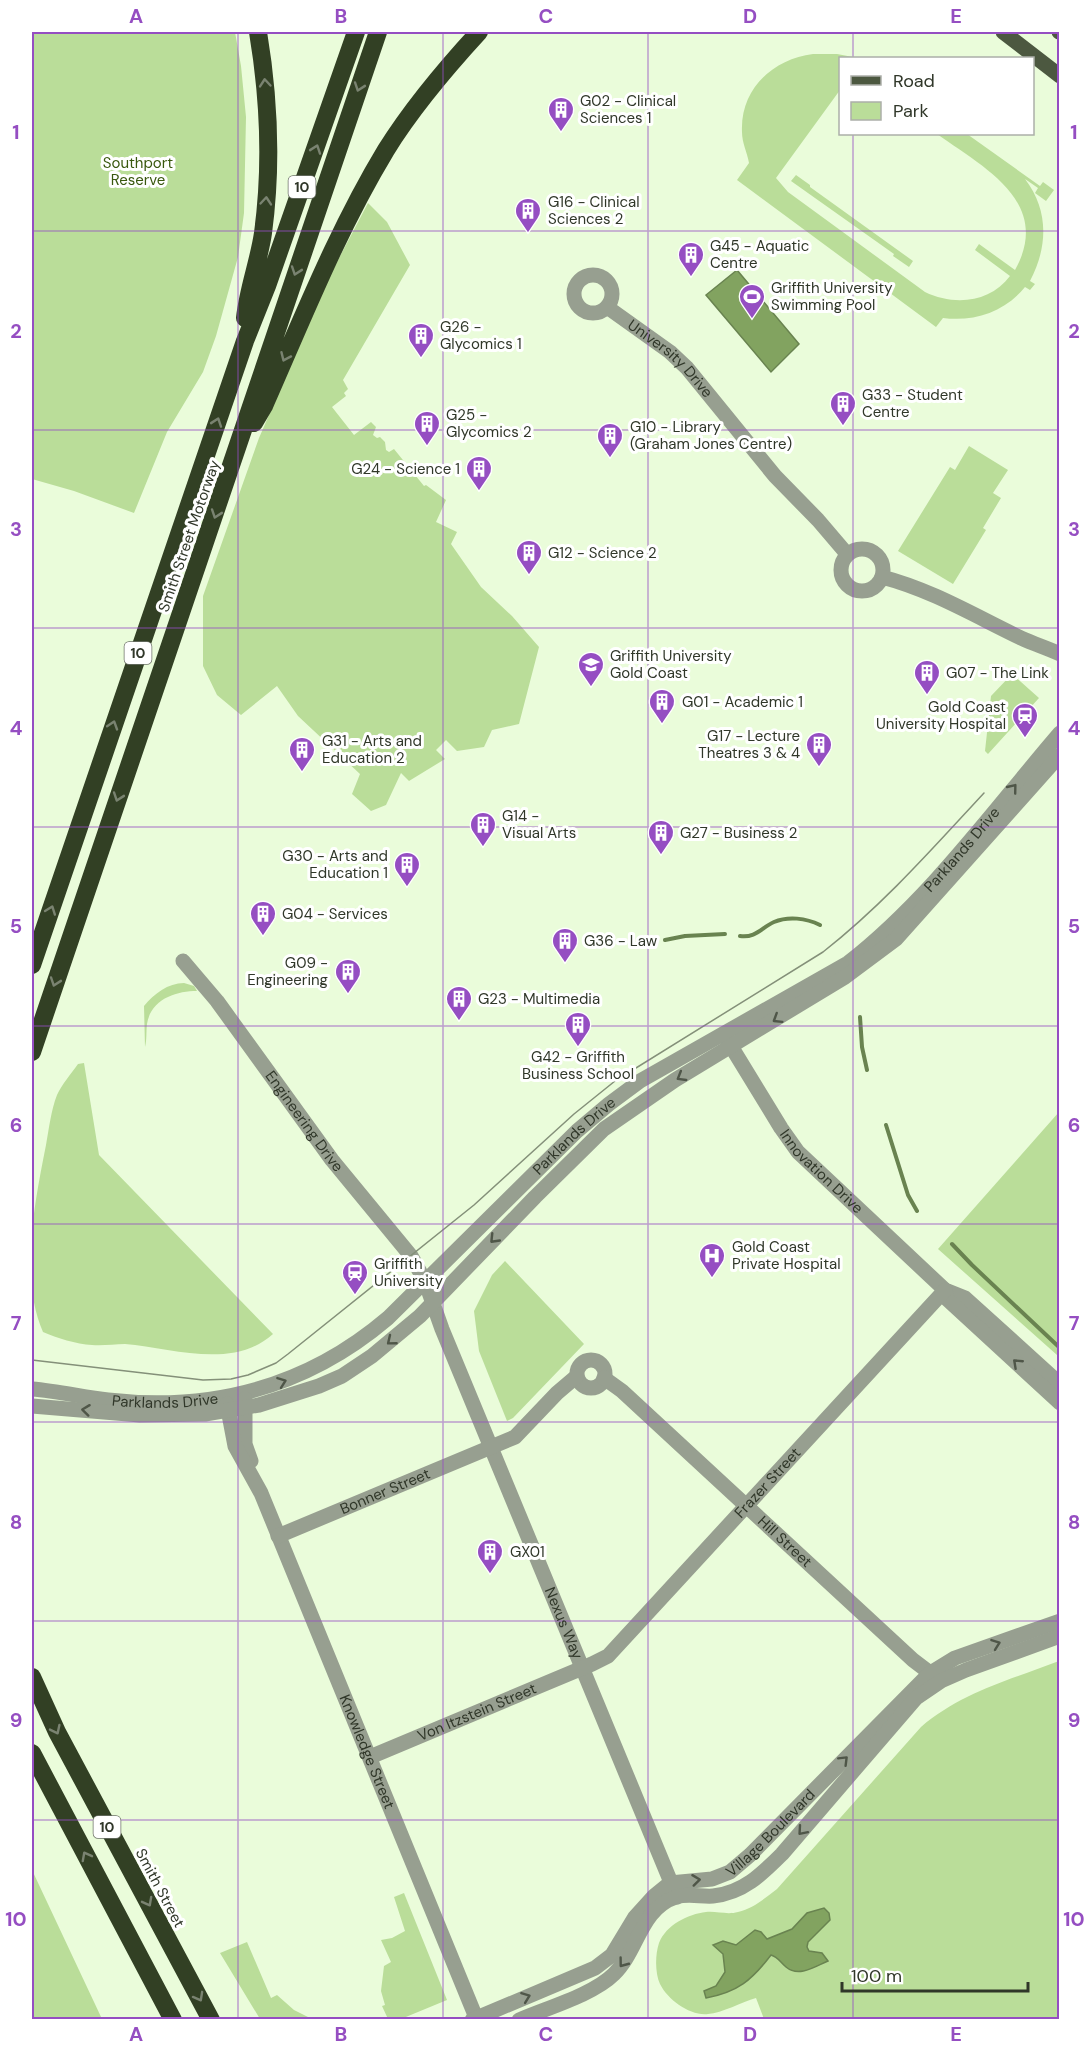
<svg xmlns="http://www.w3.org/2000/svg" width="1091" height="2051" viewBox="0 0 1091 2051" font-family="'DM Sans',sans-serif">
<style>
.green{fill:#badd99}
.water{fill:#82a360;stroke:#698350;stroke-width:1.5}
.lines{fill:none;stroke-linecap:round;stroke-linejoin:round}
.stream{stroke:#698350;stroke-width:4}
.minor{stroke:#979f90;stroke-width:15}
.major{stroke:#4c5840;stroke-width:15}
.highway{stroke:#324024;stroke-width:18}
.tram{stroke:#849079;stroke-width:1.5}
.oneway{stroke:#7a8371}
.oneway2{stroke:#4f5648}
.grid{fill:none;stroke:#954ec2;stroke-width:1.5;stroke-opacity:0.55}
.labels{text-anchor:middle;stroke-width:6;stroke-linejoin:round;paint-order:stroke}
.shield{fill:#fff;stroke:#6e7369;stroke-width:1.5}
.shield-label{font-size:14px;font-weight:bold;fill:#303729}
.poi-label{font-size:15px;fill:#303729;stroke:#fff;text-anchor:start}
.park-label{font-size:15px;fill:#39580e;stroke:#fff}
.street-label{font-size:15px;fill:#303729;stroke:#fff}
.neatline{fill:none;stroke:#954ec2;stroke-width:2}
.grid-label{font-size:20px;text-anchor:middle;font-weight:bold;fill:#954ec2}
</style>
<rect width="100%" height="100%" fill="#eafcda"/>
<path class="green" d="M32,32H235L241,66L246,117L244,213L238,257L216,336L203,372L167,432L134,513L74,491L32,479Z
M813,54H837L858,58H840V90L776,178L788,192L925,292C954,306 990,303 1010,276L975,250L979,244L1015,270C1053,202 983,167 937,134H967L1040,186L1043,182L1054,190L1046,201L1035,193L1038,188L1025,179C1049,210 1048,247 1030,281L1035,284L1030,290L1025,287C1005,312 974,322 943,318L936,327L737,180L749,163C747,152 742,143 742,132C740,89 773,59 813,54Z
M796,175L810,185V187L913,261L909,267L893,256L894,254L791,181Z
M368,203L387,222L410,265L343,380L348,389L344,393L346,396L332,407L354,435L371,422L376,427L373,435L377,438L380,437L385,442L386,450L389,452L394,449L424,486L426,485L446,500L436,522L457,532L451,544L481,587L512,616L539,647L519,724L492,730L484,747L457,751L446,740L436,750L445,759L409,781L401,773L386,805L371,811L352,794L360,774L298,716L277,686L241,715L217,695L203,666V596L259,438L327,281Z
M969,446L1008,470L993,493L1001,498L983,528L986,530L953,584L898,551L950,467L955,470Z
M1012,674L1039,698L988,754L985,751L991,696Z
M184,983L194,986L197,991C176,991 151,999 147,1024C146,1032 147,1040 145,1047L144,1006C154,994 168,983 184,983Z
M84,1063L99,1155L273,1334C233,1370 172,1348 125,1344C114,1344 103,1346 92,1345C76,1344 57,1338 43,1332C19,1277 35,1201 46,1145C49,1129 51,1110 57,1095C62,1084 71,1074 78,1064Z
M1059,1112L1060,1352L1057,1355L938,1249Z
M505,1261L584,1344L513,1418L507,1421L479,1351L474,1311L492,1275Z
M1059,1661V2019H764L756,1998C742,2002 722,2013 708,2014C690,2016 668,2000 660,1984C655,1973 655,1955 659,1943C666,1925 688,1914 706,1912C717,1911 727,1915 738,1912C754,1908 765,1898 777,1889L921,1727C962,1692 1010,1680 1059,1661Z
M32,1870L102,2019H32Z
M404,1893L447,2000L401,2019H388L382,2006L385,2005L381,1991L384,1966L391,1962L381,1940L392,1938L405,1931L394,1897Z
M247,1942L271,1998L277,1995L294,2010L312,2019H260L220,1953Z"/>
<path class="water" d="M737,270L799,344L771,372L706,295Z
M824,1908L829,1913L830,1920L808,1942L807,1947L809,1951L822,1953L828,1961C816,1966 799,1978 786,1967C780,1962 778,1957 771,1955C752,1980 738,1992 706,1998L704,1991L716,1986L725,1972L723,1954L713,1945L723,1941L736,1945L755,1930L761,1932L767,1939L792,1929L807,1913Z"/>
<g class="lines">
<path class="stream" d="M740,936C756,938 761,928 774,922C788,916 806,918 820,925
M665,940L685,936L725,934
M860,1017L862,1047L867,1070
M886,1125L908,1195L917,1211
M952,1244L972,1265L1060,1348"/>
<g class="minor">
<circle cx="593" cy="294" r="19"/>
<path id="s1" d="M607,307L670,352L687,368L775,476L818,520L847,554"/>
<circle cx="862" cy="570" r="21"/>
<path d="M882,577C932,590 975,616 1021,638C1034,644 1047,648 1060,654"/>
<path id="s2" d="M183,961L217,1001L332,1160L411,1256L425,1281L442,1329L677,1897"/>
<path id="s3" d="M726,1038L781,1128L798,1152L945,1290L965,1298L1060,1384"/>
<path d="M945,1290L947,1299L1060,1403"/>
<circle cx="591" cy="1374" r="14"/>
<path id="s4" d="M604,1378L622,1391L913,1660L938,1679"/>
<path id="s5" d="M32,1389C57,1391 83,1397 108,1400C214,1412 307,1387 388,1318L577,1131L609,1104L640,1081L848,963C930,899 992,812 1060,733"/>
<path d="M245,1399V1444L251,1461"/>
<path id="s6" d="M227,1404L235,1446L261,1493L477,2020"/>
<path d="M32,1406L140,1415L205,1414L259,1405L319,1386L342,1376L372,1356L420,1316L535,1197L604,1129L675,1080L845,977L896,939L1060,755"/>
<path id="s7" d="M278,1536L515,1437L557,1393L577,1376"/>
<path id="s8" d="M370,1757L592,1664L608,1656L945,1290"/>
<path id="s9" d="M472,2020L595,1968L612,1955L635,1917L654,1896L670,1883L712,1879L730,1872L750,1855L929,1674L955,1658L1060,1621"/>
<path d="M519,2020C546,2008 593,1995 614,1974C638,1951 640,1909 676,1897C687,1893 702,1897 713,1896C743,1893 762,1874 782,1854L916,1698L941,1681L966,1670L1060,1636"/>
</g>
<path class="major" d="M1003,32L1060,76
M1059,32H1060"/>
<path class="highway" d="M245,318C248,289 259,261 263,233C272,166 269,98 258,32
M254,423L264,406C302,320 337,231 386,150C412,108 445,69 479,32
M32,965L245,341L267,286L356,32
M32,1052L378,32
M32,1677L57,1732L211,2020
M32,1753L173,2020"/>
<path class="tram" d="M32,1360L203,1380L231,1379L248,1375L276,1363L288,1354L474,1205L574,1114L615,1081L823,952C883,905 933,848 984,793"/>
</g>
<defs><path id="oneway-chevron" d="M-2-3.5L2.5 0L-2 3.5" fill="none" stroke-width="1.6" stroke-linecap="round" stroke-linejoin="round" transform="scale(1.5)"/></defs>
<g class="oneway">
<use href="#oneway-chevron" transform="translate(265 83) rotate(-95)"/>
<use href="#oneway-chevron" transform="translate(359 87) rotate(109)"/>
<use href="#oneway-chevron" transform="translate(316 149) rotate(-71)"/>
<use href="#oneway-chevron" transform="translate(266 201) rotate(-85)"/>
<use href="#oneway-chevron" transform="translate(296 271) rotate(109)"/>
<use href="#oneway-chevron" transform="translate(285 357) rotate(114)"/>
<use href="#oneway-chevron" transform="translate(217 422) rotate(-71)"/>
<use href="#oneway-chevron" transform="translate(216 514) rotate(109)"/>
<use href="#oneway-chevron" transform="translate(113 725) rotate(-72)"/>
<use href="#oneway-chevron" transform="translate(118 797) rotate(109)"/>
<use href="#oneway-chevron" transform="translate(51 910) rotate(-70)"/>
<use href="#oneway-chevron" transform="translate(55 982) rotate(109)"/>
<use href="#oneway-chevron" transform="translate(56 1730) rotate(64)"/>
<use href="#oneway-chevron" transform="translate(86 1856) rotate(-118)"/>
<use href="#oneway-chevron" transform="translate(148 1902) rotate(62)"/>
<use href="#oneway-chevron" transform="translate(199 1997) rotate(61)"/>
</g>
<g class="oneway2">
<use href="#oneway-chevron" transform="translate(1013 788) rotate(-51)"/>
<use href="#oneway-chevron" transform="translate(777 1019) rotate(148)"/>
<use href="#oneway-chevron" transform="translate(681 1077) rotate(149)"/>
<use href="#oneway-chevron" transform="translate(494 1239) rotate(134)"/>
<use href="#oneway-chevron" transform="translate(391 1341) rotate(141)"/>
<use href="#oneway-chevron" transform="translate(1017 1363) rotate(-137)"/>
<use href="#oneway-chevron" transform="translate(282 1382) rotate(-20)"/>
<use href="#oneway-chevron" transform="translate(86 1410) rotate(-173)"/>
<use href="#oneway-chevron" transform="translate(996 1644) rotate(-20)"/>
<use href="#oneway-chevron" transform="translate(844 1760) rotate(-45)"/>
<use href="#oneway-chevron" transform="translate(802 1831) rotate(131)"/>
<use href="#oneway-chevron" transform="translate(696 1880) rotate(-7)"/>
<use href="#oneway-chevron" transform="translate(623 1963) rotate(127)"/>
<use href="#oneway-chevron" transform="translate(526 1997) rotate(-21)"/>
</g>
<path class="grid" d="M238,32V2020M443,32V2020M648,32V2020M853,32V58M853,134V2020M32,231H1060M32,430H1060M32,628H1060M32,827H1060M32,1026H1060M32,1224H1060M32,1422H1060M32,1621H1060M32,1820H1060"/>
<defs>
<symbol id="building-pin" viewBox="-11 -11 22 30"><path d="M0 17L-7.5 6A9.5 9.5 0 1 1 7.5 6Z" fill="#954ec2" stroke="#fff"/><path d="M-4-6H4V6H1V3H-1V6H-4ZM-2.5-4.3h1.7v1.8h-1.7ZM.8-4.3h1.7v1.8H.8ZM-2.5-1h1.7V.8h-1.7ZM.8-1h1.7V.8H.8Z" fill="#fff"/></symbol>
<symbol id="stadium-pin" viewBox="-11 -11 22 30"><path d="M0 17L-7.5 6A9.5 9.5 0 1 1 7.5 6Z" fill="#954ec2" stroke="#fff"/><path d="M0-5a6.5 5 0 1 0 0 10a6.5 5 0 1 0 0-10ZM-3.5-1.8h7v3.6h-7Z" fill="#fff"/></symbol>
<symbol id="university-pin" viewBox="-11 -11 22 30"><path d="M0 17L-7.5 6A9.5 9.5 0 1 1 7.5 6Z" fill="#954ec2" stroke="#fff"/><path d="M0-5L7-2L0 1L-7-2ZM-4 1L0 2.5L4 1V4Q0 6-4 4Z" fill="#fff"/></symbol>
<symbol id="station-pin" viewBox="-11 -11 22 30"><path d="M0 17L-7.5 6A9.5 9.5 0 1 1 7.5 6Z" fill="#954ec2" stroke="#fff"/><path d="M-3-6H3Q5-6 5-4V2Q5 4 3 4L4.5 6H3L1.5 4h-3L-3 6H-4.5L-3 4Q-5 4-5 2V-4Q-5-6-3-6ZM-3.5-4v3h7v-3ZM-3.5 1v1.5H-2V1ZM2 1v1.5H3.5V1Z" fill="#fff"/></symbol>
<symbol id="hospital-pin" viewBox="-11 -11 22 30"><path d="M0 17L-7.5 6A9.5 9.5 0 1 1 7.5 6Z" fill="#954ec2" stroke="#fff"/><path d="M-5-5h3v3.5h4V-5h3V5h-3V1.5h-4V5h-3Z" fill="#fff"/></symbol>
</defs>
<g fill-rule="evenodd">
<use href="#building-pin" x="546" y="95" width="30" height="40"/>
<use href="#building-pin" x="513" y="196" width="30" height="40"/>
<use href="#building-pin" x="676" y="240" width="30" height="40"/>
<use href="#stadium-pin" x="737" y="282" width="30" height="40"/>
<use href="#building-pin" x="406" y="321" width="30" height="40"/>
<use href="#building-pin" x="828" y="389" width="30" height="40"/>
<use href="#building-pin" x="412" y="409" width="30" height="40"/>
<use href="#building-pin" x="595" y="421" width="30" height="40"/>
<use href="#building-pin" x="464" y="454" width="30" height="40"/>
<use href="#building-pin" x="514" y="538" width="30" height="40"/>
<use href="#university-pin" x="576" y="650" width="30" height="40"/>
<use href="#building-pin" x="912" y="658" width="30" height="40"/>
<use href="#building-pin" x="647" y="687" width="30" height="40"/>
<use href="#station-pin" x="1010" y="701" width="30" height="40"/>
<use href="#building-pin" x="804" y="730" width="30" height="40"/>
<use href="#building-pin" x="287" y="735" width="30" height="40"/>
<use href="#building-pin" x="468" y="810" width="30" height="40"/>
<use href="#building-pin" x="646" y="818" width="30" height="40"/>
<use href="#building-pin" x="392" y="850" width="30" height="40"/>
<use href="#building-pin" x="248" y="899" width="30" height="40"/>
<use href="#building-pin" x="550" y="926" width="30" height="40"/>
<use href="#building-pin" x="333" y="957" width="30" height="40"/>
<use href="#building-pin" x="444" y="984" width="30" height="40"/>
<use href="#building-pin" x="563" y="1010" width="30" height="40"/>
<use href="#hospital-pin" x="697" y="1241" width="30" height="40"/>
<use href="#station-pin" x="340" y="1258" width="30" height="40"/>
<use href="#building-pin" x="475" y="1537" width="30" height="40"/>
</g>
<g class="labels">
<g class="shield">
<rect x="288.5" y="176" width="27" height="22" rx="4.5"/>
<rect x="124.5" y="642" width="27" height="22" rx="4.5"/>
<rect x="93.5" y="1816" width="27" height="22" rx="4.5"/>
</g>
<g class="shield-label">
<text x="302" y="192">10</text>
<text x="138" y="658">10</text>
<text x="107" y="1832">10</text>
</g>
<g class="poi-label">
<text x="580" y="106">G02 - Clinical<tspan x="580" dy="17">Sciences 1</tspan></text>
<text x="548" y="207">G16 - Clinical<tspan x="548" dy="17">Sciences 2</tspan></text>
<text x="710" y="251">G45 - Aquatic<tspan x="710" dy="17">Centre</tspan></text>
<text x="771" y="293">Griffith University<tspan x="771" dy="17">Swimming Pool</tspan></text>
<text x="440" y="332">G26 -<tspan x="440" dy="17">Glycomics 1</tspan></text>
<text x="862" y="400">G33 - Student<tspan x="862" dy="17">Centre</tspan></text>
<text x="446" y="420">G25 -<tspan x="446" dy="17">Glycomics 2</tspan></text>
<text x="630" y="432">G10 - Library<tspan x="630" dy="17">(Graham Jones Centre)</tspan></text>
<text x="460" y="474" text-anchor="end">G24 - Science 1</text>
<text x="548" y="558">G12 - Science 2</text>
<text x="610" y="661">Griffith University<tspan x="610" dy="17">Gold Coast</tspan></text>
<text x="946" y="678">G07 - The Link</text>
<text x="682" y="707">G01 - Academic 1</text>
<text x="1006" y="712" text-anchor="end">Gold Coast<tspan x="1006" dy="17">University Hospital</tspan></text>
<text x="800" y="741" text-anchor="end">G17 - Lecture<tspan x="800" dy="17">Theatres 3 &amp; 4</tspan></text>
<text x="322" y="746">G31 - Arts and<tspan x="322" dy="17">Education 2</tspan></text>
<text x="502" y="821">G14 -<tspan x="502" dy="17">Visual Arts</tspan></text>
<text x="680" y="838">G27 - Business 2</text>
<text x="388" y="861" text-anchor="end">G30 - Arts and<tspan x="388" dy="17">Education 1</tspan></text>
<text x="282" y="919">G04 - Services</text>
<text x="584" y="946">G36 - Law</text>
<text x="328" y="968" text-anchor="end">G09 -<tspan x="328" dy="17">Engineering</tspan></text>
<text x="478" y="1004">G23 - Multimedia</text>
<text x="578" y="1062" text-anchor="middle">G42 - Griffith<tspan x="578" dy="17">Business School</tspan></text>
<text x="732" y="1252">Gold Coast<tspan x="732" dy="17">Private Hospital</tspan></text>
<text x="374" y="1269">Griffith<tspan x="374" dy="17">University</tspan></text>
<text x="510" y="1557">GX01</text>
</g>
<g class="park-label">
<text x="138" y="168">Southport<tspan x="138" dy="17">Reserve</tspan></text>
</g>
<g class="street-label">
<text dy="5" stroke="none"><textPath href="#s1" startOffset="82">University Drive</textPath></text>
<text transform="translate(189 536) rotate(-71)" y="5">Smith Street Motorway</text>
<text dy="5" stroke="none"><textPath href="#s5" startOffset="1124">Parklands Drive</textPath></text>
<text dy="5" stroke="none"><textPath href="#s2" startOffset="201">Engineering Drive</textPath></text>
<text dy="5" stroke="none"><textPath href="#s5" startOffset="638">Parklands Drive</textPath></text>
<text dy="5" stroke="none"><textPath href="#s3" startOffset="165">Innovation Drive</textPath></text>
<text dy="5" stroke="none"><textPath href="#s5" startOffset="134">Parklands Drive</textPath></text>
<text dy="5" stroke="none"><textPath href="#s8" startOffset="494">Frazer Street</textPath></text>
<text dy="5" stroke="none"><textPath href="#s7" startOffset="116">Bonner Street</textPath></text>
<text dy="5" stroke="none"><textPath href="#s4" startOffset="244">Hill Street</textPath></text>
<text dy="5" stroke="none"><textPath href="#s2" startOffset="771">Nexus Way</textPath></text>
<text dy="5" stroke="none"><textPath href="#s8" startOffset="116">Von Itzstein Street</textPath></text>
<text dy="5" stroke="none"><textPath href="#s6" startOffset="376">Knowledge Street</textPath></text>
<text dy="5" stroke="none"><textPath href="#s9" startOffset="366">Village Boulevard</textPath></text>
<text transform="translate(160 1888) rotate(62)" y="5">Smith Street</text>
</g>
</g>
<rect width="1091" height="2051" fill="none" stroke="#ffffff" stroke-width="66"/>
<rect x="839" y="57" width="195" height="78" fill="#ffffff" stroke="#acafa9" stroke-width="1.5"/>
<rect x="851" y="76" width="30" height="9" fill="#4c5840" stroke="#acafa9" stroke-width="1.5"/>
<text x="893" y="87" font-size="18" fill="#303729">Road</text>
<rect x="851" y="102" width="30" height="18" fill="#badd99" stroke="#acafa9" stroke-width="1.5"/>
<text x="893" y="117" font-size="18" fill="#303729">Park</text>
<path d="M842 1982v9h186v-9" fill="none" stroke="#303729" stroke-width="3"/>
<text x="851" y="1982" font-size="18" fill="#303729" stroke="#ffffff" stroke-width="4.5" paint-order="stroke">100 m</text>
<rect x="33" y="33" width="1025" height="1985" class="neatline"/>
<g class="grid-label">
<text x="136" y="23">A</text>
<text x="341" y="23">B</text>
<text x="546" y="23">C</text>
<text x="750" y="23">D</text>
<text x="956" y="23">E</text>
<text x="16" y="139">1</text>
<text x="1074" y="139">1</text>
<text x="16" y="338">2</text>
<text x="1074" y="338">2</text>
<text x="16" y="536">3</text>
<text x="1074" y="536">3</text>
<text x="16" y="735">4</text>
<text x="1074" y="735">4</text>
<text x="16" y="933">5</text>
<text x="1074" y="933">5</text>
<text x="16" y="1132">6</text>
<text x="1074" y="1132">6</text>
<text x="16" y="1330">7</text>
<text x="1074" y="1330">7</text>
<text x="16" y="1529">8</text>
<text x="1074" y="1529">8</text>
<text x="16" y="1727">9</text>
<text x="1074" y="1727">9</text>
<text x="16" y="1926">10</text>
<text x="1074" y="1926">10</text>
<text x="136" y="2041">A</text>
<text x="341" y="2041">B</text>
<text x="546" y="2041">C</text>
<text x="750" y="2041">D</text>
<text x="956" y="2041">E</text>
</g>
</svg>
